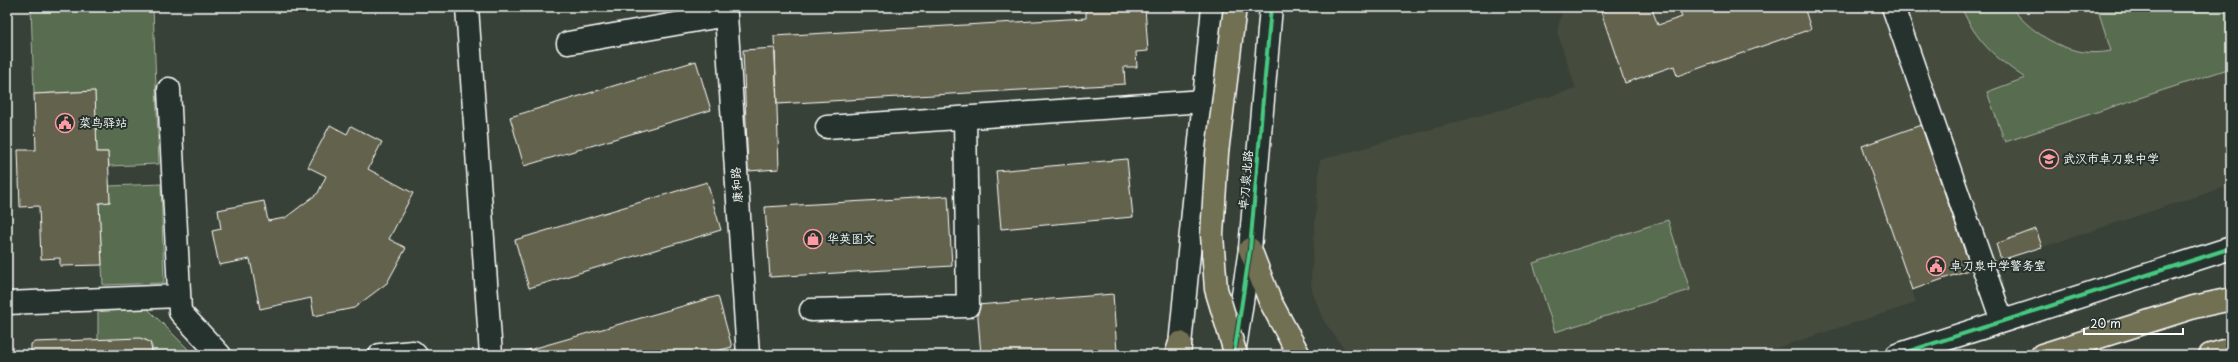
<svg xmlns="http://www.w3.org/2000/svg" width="2238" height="362" viewBox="0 0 2238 362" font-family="'Playpen Sans','LXGW WenKai TC',sans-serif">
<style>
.built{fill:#454b3e}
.green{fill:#586c4f;stroke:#acb6a7}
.building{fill:#63634e;stroke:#fff}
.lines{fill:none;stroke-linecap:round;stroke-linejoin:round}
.minor-casing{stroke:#fff;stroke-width:25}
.major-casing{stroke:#fff;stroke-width:25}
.highway-casing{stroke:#fff;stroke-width:25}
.minor{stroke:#26332d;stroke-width:22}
.major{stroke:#716f52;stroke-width:22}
.highway{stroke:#716f52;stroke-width:22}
.highway-bridge-casing{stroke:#fff;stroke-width:25;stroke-linecap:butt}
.highway-bridge{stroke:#716f52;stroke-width:22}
.cycleway-casing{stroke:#26332d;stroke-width:6}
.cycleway{stroke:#46c982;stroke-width:4}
.labels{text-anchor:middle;stroke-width:4;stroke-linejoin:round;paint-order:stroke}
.poi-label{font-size:12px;fill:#fff;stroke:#26332d;text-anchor:start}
.street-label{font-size:12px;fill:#fff;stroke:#26332d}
</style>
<rect width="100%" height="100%" fill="#384137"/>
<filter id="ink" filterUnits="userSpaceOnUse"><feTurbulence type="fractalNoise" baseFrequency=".025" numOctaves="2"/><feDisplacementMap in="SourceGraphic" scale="8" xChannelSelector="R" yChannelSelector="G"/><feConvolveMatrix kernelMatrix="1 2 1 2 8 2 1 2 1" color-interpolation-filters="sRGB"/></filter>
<g filter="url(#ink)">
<path class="built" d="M1563,7H2231V185L1912,290L1916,303L1754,355H1349L1323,320L1312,291L1311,278L1320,160L1576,89L1557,32Z"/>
<path class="green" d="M31,7H153L159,164L109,166L108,152H97L95,91L34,94Z
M1961,7H2011C2035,37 2072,59 2111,51L2097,7H2231V68L2005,142L1987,92L2025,78C1994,57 1977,42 1961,7Z
M161,184L164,283L103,285L99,203L110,202L109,186Z
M1668,220L1690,290L1555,332L1533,263Z
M145,306L194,355H153L152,345L145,339L98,340V308Z
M1117,352V355H1074Z"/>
<path class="building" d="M1086,7H1145L1148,51L1136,52L1137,67H1124L1125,84L777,104L774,36L1086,18Z
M1615,7H1651L1658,25L1682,17L1678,7H1804L1811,29L1677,76L1674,66L1625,83L1601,12Z
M775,48L779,169L748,171L743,50Z
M696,61L711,110L524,166L510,117Z
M95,91L97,152H108L110,202L99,203L102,265L60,266V258L41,259L39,206L20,207L18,150H36L34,94Z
M330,125L347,134L351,126L382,142L368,169L413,193L389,239L406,248L387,283L354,308L314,316L311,298L260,309L250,259L219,265L212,231L221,229L218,210L264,201L268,221L285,218L318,193L326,176L308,167Z
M1921,125L1971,269L1912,290L1862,146Z
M1127,159L1133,217L1001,229L996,171Z
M707,182L721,230L529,288L515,240Z
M948,196L952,266L770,277L765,207Z
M2036,229L2042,247L2001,260L1996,244Z
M1113,294L1117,352L1074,355H981L977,305Z
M718,296L732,347L702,355H526L525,351Z
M140,338L150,342L153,355H31V344L35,342Z"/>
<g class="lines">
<defs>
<path id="minor" d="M467,7L491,355
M1893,7L2002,321
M568,43L726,15L748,355
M169,89L180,312L220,355
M827,127L1204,101
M7,303L179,296
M811,310L968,306L965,118
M1234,354L1250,249L1271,7
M380,355L413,352L416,355
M1179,355L1213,7
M1897,355L2231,248"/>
<path id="major" d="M1250,249L1270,301L1299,355
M1176,355L1180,343"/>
<path id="highway" d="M2042,355L2194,307L2231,299
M2210,355L2231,349"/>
</defs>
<use href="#minor" class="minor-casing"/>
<use href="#major" class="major-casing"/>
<use href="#highway" class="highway-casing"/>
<use href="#minor" class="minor"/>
<use href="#major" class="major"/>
<use href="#highway" class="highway"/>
<defs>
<path id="highway-bridge" d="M1235,7L1217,153L1212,235L1216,289L1236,355"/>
</defs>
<use href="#highway-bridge" class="highway-bridge-casing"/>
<use href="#highway-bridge" class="highway-bridge"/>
<defs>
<path id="cycleway" d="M1234,355L1250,249L1271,7
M1897,355L2231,248"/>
</defs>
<use href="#cycleway" class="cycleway-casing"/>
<use href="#cycleway" class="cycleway"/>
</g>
</g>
<defs>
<symbol id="civic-ring" viewBox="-11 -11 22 22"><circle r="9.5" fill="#26332d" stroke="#ff9aa2" stroke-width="1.5"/><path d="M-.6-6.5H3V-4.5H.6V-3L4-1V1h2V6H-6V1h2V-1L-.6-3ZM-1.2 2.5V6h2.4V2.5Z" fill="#ff9aa2"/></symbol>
<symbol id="school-ring" viewBox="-11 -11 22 22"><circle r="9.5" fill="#26332d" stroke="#ff9aa2" stroke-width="1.5"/><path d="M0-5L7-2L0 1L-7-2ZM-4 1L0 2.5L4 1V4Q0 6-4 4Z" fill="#ff9aa2"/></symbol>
<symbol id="shop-ring" viewBox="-11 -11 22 22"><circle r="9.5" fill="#26332d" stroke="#ff9aa2" stroke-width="1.5"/><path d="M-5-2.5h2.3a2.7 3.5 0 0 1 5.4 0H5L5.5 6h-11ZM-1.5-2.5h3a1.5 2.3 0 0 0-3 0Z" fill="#ff9aa2"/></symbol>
</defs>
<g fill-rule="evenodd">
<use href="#civic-ring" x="54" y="112" width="22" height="22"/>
<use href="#school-ring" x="2038" y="148" width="22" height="22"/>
<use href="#shop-ring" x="802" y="228" width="22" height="22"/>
<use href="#civic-ring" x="1925" y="255" width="22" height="22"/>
</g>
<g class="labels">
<g class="poi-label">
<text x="79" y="127">菜鸟驿站</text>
<text x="2063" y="163">武汉市卓刀泉中学</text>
<text x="827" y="243">华英图文</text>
<text x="1950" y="270">卓刀泉中学警务室</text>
</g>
<g class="street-label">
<text transform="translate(1246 180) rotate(-85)" y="4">卓刀泉北路</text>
<text transform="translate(737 185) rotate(-94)" y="4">康和路</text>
</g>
</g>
<rect width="2238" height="362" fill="none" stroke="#26332d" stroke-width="24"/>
<rect x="12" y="12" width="2214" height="338" fill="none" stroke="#fff" stroke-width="1.5" filter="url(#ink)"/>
<path d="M2084 328v6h99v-6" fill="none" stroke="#ffffff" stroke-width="2"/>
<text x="2090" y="328" font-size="12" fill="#ffffff" stroke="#26332d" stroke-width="3" paint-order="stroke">20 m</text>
</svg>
